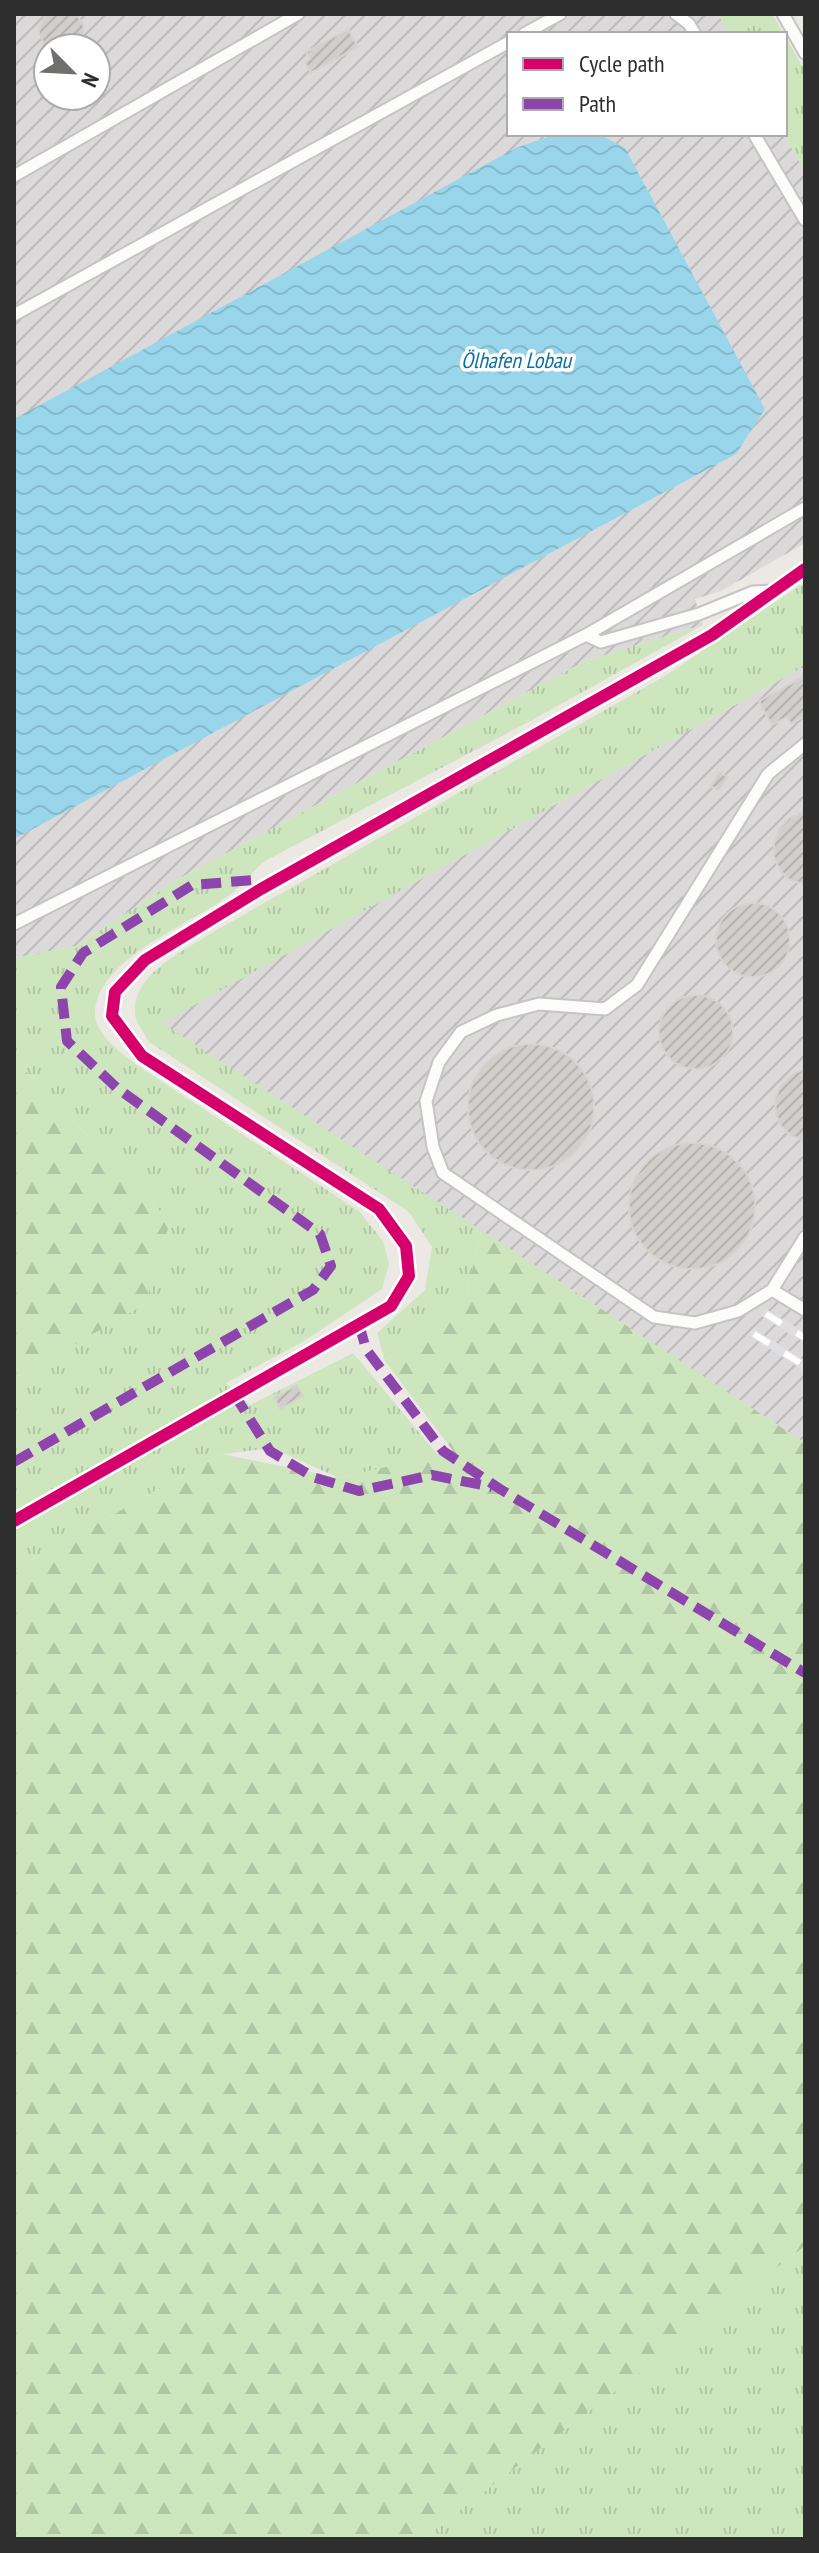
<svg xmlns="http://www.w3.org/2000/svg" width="819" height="2553" viewBox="0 0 819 2553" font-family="'PT Sans Narrow',sans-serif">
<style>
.industrial{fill:url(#industrial-furrows);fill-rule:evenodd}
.grass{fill:url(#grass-tufts)}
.forest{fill:url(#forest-firs)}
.water{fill:url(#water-waves)}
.building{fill:url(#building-hatch);stroke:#d7d4d0;stroke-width:2}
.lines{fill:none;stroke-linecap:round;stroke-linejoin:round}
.lane-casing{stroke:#c5c4c5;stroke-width:15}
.lane{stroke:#fcfcfb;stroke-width:11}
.rail-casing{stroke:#dfdfe1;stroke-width:9}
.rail{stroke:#fff;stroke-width:6;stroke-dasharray:18;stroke-linecap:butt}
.quiet{stroke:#8e44ad;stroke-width:10;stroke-dasharray:20 10;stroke-linecap:butt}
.cycleway-casing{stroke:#fff;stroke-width:17}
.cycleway{stroke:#d6006c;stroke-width:12}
.labels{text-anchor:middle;stroke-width:7;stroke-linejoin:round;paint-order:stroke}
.water-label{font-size:22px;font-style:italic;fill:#0d6fa3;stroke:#fff}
</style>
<defs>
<pattern id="industrial-furrows" width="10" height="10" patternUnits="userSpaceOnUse" patternTransform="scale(2)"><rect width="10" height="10" fill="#dcd9db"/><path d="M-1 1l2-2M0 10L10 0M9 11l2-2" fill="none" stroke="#bdbbbc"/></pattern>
<pattern id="grass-tufts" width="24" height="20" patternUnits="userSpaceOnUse" patternTransform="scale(2)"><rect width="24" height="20" fill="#cee6be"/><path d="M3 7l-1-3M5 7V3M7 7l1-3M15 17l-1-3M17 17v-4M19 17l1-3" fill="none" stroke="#b1c6a4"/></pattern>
<pattern id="forest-firs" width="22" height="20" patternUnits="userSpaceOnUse" patternTransform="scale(2)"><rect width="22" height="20" fill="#cee6be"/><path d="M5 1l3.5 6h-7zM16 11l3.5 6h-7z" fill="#b1c6a4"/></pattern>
<pattern id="water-waves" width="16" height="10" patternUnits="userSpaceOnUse" patternTransform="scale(2)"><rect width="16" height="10" fill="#99d6ec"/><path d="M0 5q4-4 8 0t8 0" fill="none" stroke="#84b8cb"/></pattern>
<pattern id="building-hatch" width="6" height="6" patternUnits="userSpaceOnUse" patternTransform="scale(2)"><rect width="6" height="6" fill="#d1cecb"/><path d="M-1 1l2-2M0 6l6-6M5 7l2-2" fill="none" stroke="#b4b1af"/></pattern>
</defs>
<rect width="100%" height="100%" fill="#ece8e4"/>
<path class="industrial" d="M14,14H718L729,34H509V134H784L805,172V543L721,591L695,599L703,625L585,661L180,878L76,946L14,958ZM48,48H96V96H48Z
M805,666V1443L161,1023Z"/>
<path class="grass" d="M718,14H772L784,34H729Z
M785,36L805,71V172L784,134Z
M805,582V666L162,1023L481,1230L465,1301L385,1361L377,1333L425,1290L432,1247L409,1212L149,1042C144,1033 136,1023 135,1014C132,973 185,951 213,932L665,676Z
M703,625L534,719L263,862C253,872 243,884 232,893C194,924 101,955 95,1010C93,1034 122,1053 138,1066L359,1211L383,1241L389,1264L382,1289L304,1341L226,1383L250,1405L353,1353L438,1455L339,1478L272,1448L222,1454L14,1570V1379L144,1304L170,1222L14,1059V958L76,946L180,878L585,661Z
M805,2246V2539H422Z"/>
<path class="forest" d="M14,1059L170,1222L145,1304L14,1379Z
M481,1230L805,1443V2246L422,2539H14V1570L222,1454L339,1478L453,1451L385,1361L465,1301Z"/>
<path class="water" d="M557,134H599L625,148L765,409L736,454L14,839V419L518,147Z"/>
<path class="building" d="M46,14H76L83,24L84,32L78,45L75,48H48L45,46L39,33L40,25Z
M348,29L358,47L311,73L305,62L310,59L306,52Z
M805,676V716L791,724L787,717L772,725L759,701Z
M719,772L728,777L719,791L711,786Z
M802,812H805V885L788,879L779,869L774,857V842L779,829L789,818Z
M716 940a37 37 0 1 1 74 0a37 37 0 1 1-74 0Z
M659 1032a37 37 0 1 1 74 0a37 37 0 1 1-74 0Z
M468 1107a63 63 0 1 1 126 0a63 63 0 1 1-126 0Z
M804,1069H805V1141L790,1135L781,1126L776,1114L775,1099L781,1085L791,1075Z
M629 1206a63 63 0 1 1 126 0a63 63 0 1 1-126 0Z
M297,1385L303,1396L280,1409L274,1397Z"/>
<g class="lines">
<defs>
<path id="lane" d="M676,14L689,24L695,34
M783,14L805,53
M524,34L560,14
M754,134L805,220
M14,176L298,14
M14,315L509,42
M586,635L805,508
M805,744L768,774L637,985L605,1009L539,1004L497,1015L461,1032L439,1062L426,1101L433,1147L443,1173L654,1317L695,1323L738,1311L772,1290L805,1237
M14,924L586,635L601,642L699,614L753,592L775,591
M772,1290L805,1310
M14,1521L391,1306L409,1276L406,1246L379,1209L142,1056L112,1016L115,992L145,960L261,889L712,635L805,569"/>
</defs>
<use href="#lane" class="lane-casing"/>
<use href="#lane" class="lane"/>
<defs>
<path id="rail" d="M766,1314L805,1338
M754,1334L805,1366"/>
</defs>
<use href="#rail" class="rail-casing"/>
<use href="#rail" class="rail"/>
<path class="quiet" d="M359,1324L366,1349L443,1451L500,1489L805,1673
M234,1394L270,1451L313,1477L359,1491L432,1475L492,1487
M14,1462L313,1290L331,1266L320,1234L117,1088L67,1041L61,987L83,953L192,885L254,880L261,889"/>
<defs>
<path id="cycleway" d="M14,1521L391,1306L409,1276L406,1246L379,1209L142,1056L112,1016L115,992L145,960L261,889L712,635L805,569"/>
</defs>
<use href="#cycleway" class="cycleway-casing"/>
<use href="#cycleway" class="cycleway"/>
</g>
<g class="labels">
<g class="water-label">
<text x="516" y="368">Ölhafen Lobau</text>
</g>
</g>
<rect width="819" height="2553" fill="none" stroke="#2e2e2e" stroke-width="32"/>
<rect x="507" y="32" width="280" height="104" fill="#ffffff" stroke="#ababab" stroke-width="2"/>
<rect x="523" y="58" width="40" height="12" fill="#d6006c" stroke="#ababab" stroke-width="2"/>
<text x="579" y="72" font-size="24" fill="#2e2e2e">Cycle path</text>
<rect x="523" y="98" width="40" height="12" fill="#8e44ad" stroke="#ababab" stroke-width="2"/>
<text x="579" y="112" font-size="24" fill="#2e2e2e">Path</text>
<g transform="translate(72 72) rotate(114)"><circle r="38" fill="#ffffff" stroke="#ababab" stroke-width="2"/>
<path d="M0-6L14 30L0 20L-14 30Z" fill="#706f6e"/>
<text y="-12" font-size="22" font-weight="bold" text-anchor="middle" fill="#2e2e2e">N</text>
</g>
</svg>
